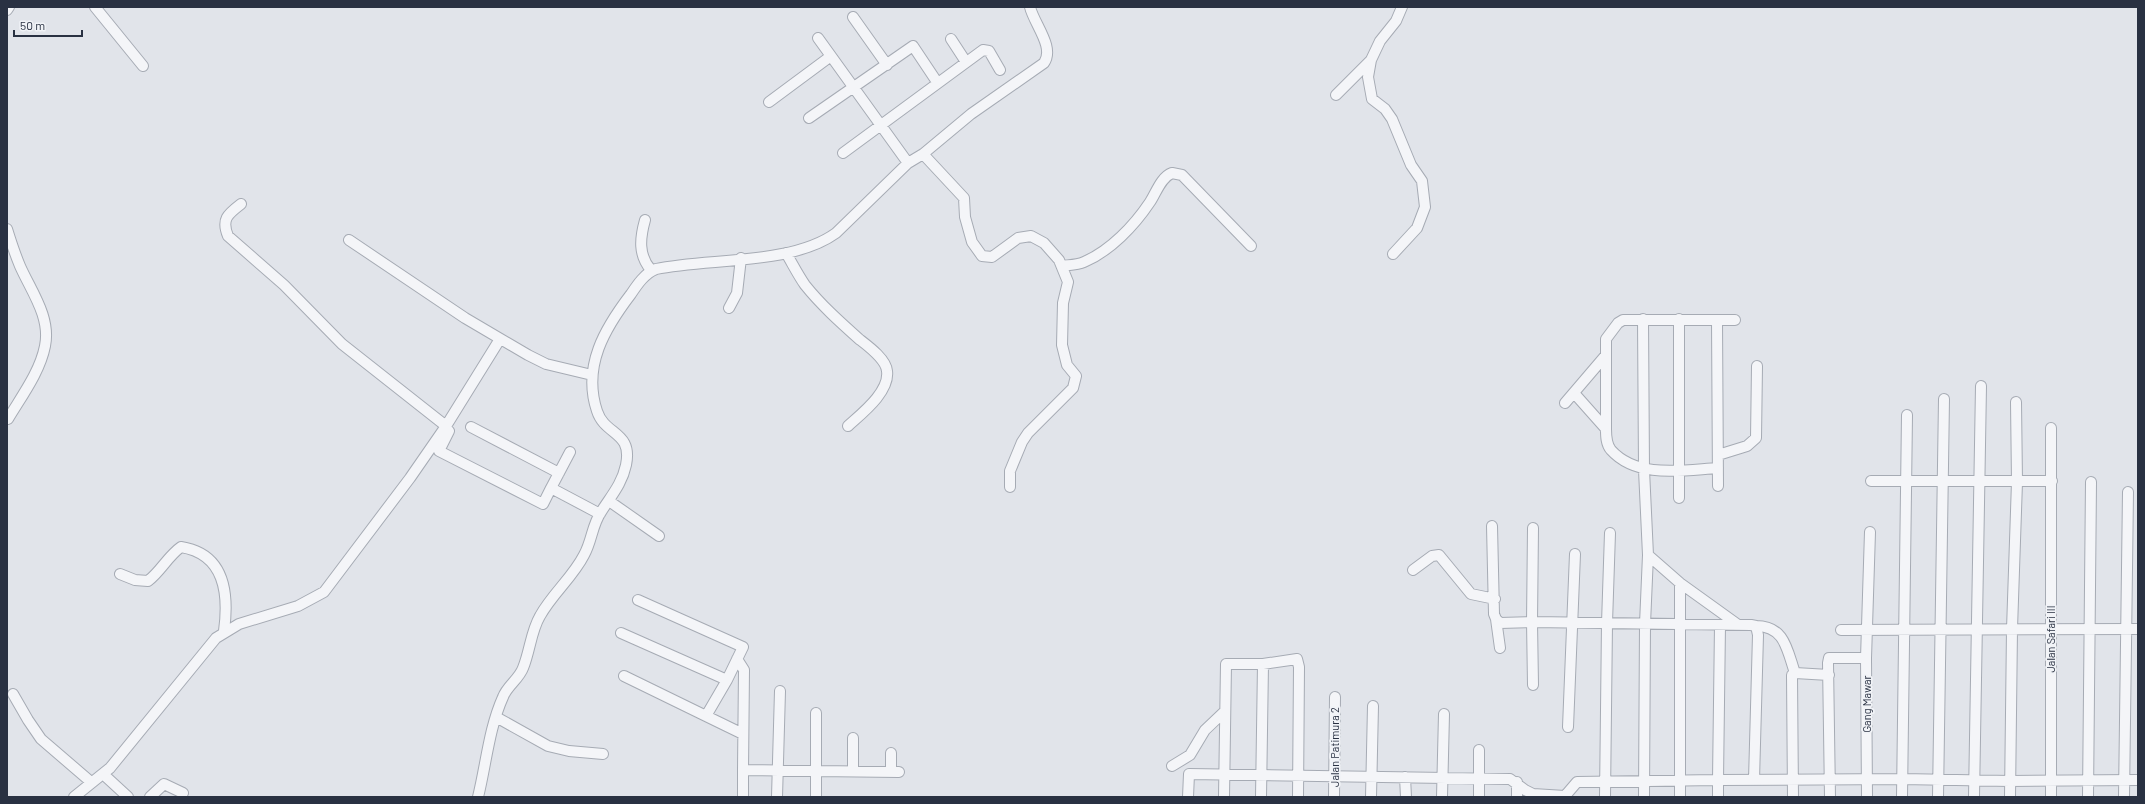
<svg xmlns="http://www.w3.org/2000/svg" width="2145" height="804" viewBox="0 0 2145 804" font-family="Barlow,sans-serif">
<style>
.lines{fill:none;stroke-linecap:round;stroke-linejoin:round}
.minor-casing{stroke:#a6abb4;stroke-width:12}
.minor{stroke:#f4f5f8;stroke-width:10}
.labels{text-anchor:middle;stroke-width:3.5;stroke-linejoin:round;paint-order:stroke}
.street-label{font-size:11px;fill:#293142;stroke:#f1f3f7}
</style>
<rect width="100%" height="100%" fill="#e1e4ea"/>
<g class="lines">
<defs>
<path id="minor" d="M95,7L143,66
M7,10L9,7
M853,17L887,65
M818,38L908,163
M951,39L966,62
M1371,60L1368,77L1372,99L1385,109L1392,119L1411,165L1422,181L1425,207L1417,228L1393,254
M1336,95L1371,60L1380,41L1396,21L1402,7
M769,102L831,56
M809,118L913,46L937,82
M843,153L983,50L989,51L1000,70
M923,154L964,198L965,217L972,242L982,256L992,257L1018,238L1031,236L1044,243L1059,260L1068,282L1063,303L1062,345L1067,365L1076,376L1073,388L1028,433L1022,442L1010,471V487
M241,204C228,214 221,219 228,236L284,285L342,344L446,426
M645,220C640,238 638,255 651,270
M7,229C11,242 15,254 20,266C31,291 51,317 45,346C40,372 21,397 8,419
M349,240L465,318L528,355L546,364L592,375
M786,253C792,263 798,275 805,285C821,305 840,322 859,339C868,346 886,359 887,371C890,392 861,414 848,426
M1062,266C1069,265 1077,265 1084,262C1110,251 1134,226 1150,202C1156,193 1161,177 1172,173L1182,175L1251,246
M729,308L737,293L741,258
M1643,319L1644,470L1648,555L1680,583L1737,624
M1679,319V498
M1717,320L1718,486
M1574,393L1606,429
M1565,403L1606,355
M471,427L559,473
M449,431L439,451L543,504L551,488L600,514
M1718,455L1747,446L1756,438L1757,366
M1718,468C1683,470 1637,479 1611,450C1606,444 1606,436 1606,429V339L1618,323L1623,320H1735
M1871,481H2052
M551,488L570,452
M609,501L659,536
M1492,526L1494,614L1496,619L1500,623L1532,622L1533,528
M1413,570L1432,556L1439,555L1471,594L1495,599
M120,574L135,580L148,581C161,571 168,556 181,547C225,554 229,594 224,631
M1496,619L1500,648
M1756,626C1785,626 1787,650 1795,673
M1841,630L2138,629
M621,633L727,680L743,647L638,600
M737,659L744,670L743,770L816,771V797
M624,676L706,716
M727,680L706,716L743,734
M1533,685L1532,622L1751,625L1756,626L1758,635L1754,780
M13,694L28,720L41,739L91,782
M816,713V771L899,772
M496,717L548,746L569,751L603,754
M1568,727L1575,554
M853,738V771
M1479,750V797
M891,753V772
M1172,766L1190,755L1205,730L1225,711
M743,770V797
M103,774L128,797
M1405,777L1406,797
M74,797L110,768L216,638L239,624L298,606L324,592L410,478L446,426L500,339
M150,797L164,784L183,793
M478,797C486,765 489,728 503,697C507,686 519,679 523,668C530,651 531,631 540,616C552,594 573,577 584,555C592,541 592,525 601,512C611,496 622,484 626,465C633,431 605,436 597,411C582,366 605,328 631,294C637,285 645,273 656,269C709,258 792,265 836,233L908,163L923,154L971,114L1044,63C1055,47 1034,24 1030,7
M777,797L780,691
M1188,797L1189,774L1510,779L1525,790L1533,794L1565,796L1577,782L1718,780L1720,625
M1224,797L1226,664H1263L1297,659L1299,667L1298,797
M1261,797L1263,664
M1334,797L1335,697
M1371,797L1373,706
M1442,797L1444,714
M1517,797V782
M1605,797L1607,623L1610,533
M1644,797L1645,624L1648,555
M1680,797V583
M1718,797V780L1902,779L2010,781L2138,780
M1793,797L1792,675L1795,673L1829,675
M1830,797L1828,663L1829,658H1866
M1867,797L1866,658L1870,532
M1902,797L1907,415
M1938,797L1944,399
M1974,797L1981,386
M2010,797L2012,629L2017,482L2016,402
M2051,797V428
M2088,797L2091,482
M2124,797L2128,492"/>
</defs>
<use href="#minor" class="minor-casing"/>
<use href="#minor" class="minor"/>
</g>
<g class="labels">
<g class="street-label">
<text transform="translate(2051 639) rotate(-90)" y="4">Jalan Safari III</text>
<text transform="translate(1867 704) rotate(-90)" y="4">Gang Mawar</text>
<text transform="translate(1335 747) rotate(-90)" y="4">Jalan Patimura 2</text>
</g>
</g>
<rect width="2145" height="804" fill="none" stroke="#293142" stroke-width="16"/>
<path d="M14 30v6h68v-6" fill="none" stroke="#293142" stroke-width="2"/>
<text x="20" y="30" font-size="12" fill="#293142" stroke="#f1f3f7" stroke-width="3" paint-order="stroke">50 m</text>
</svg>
